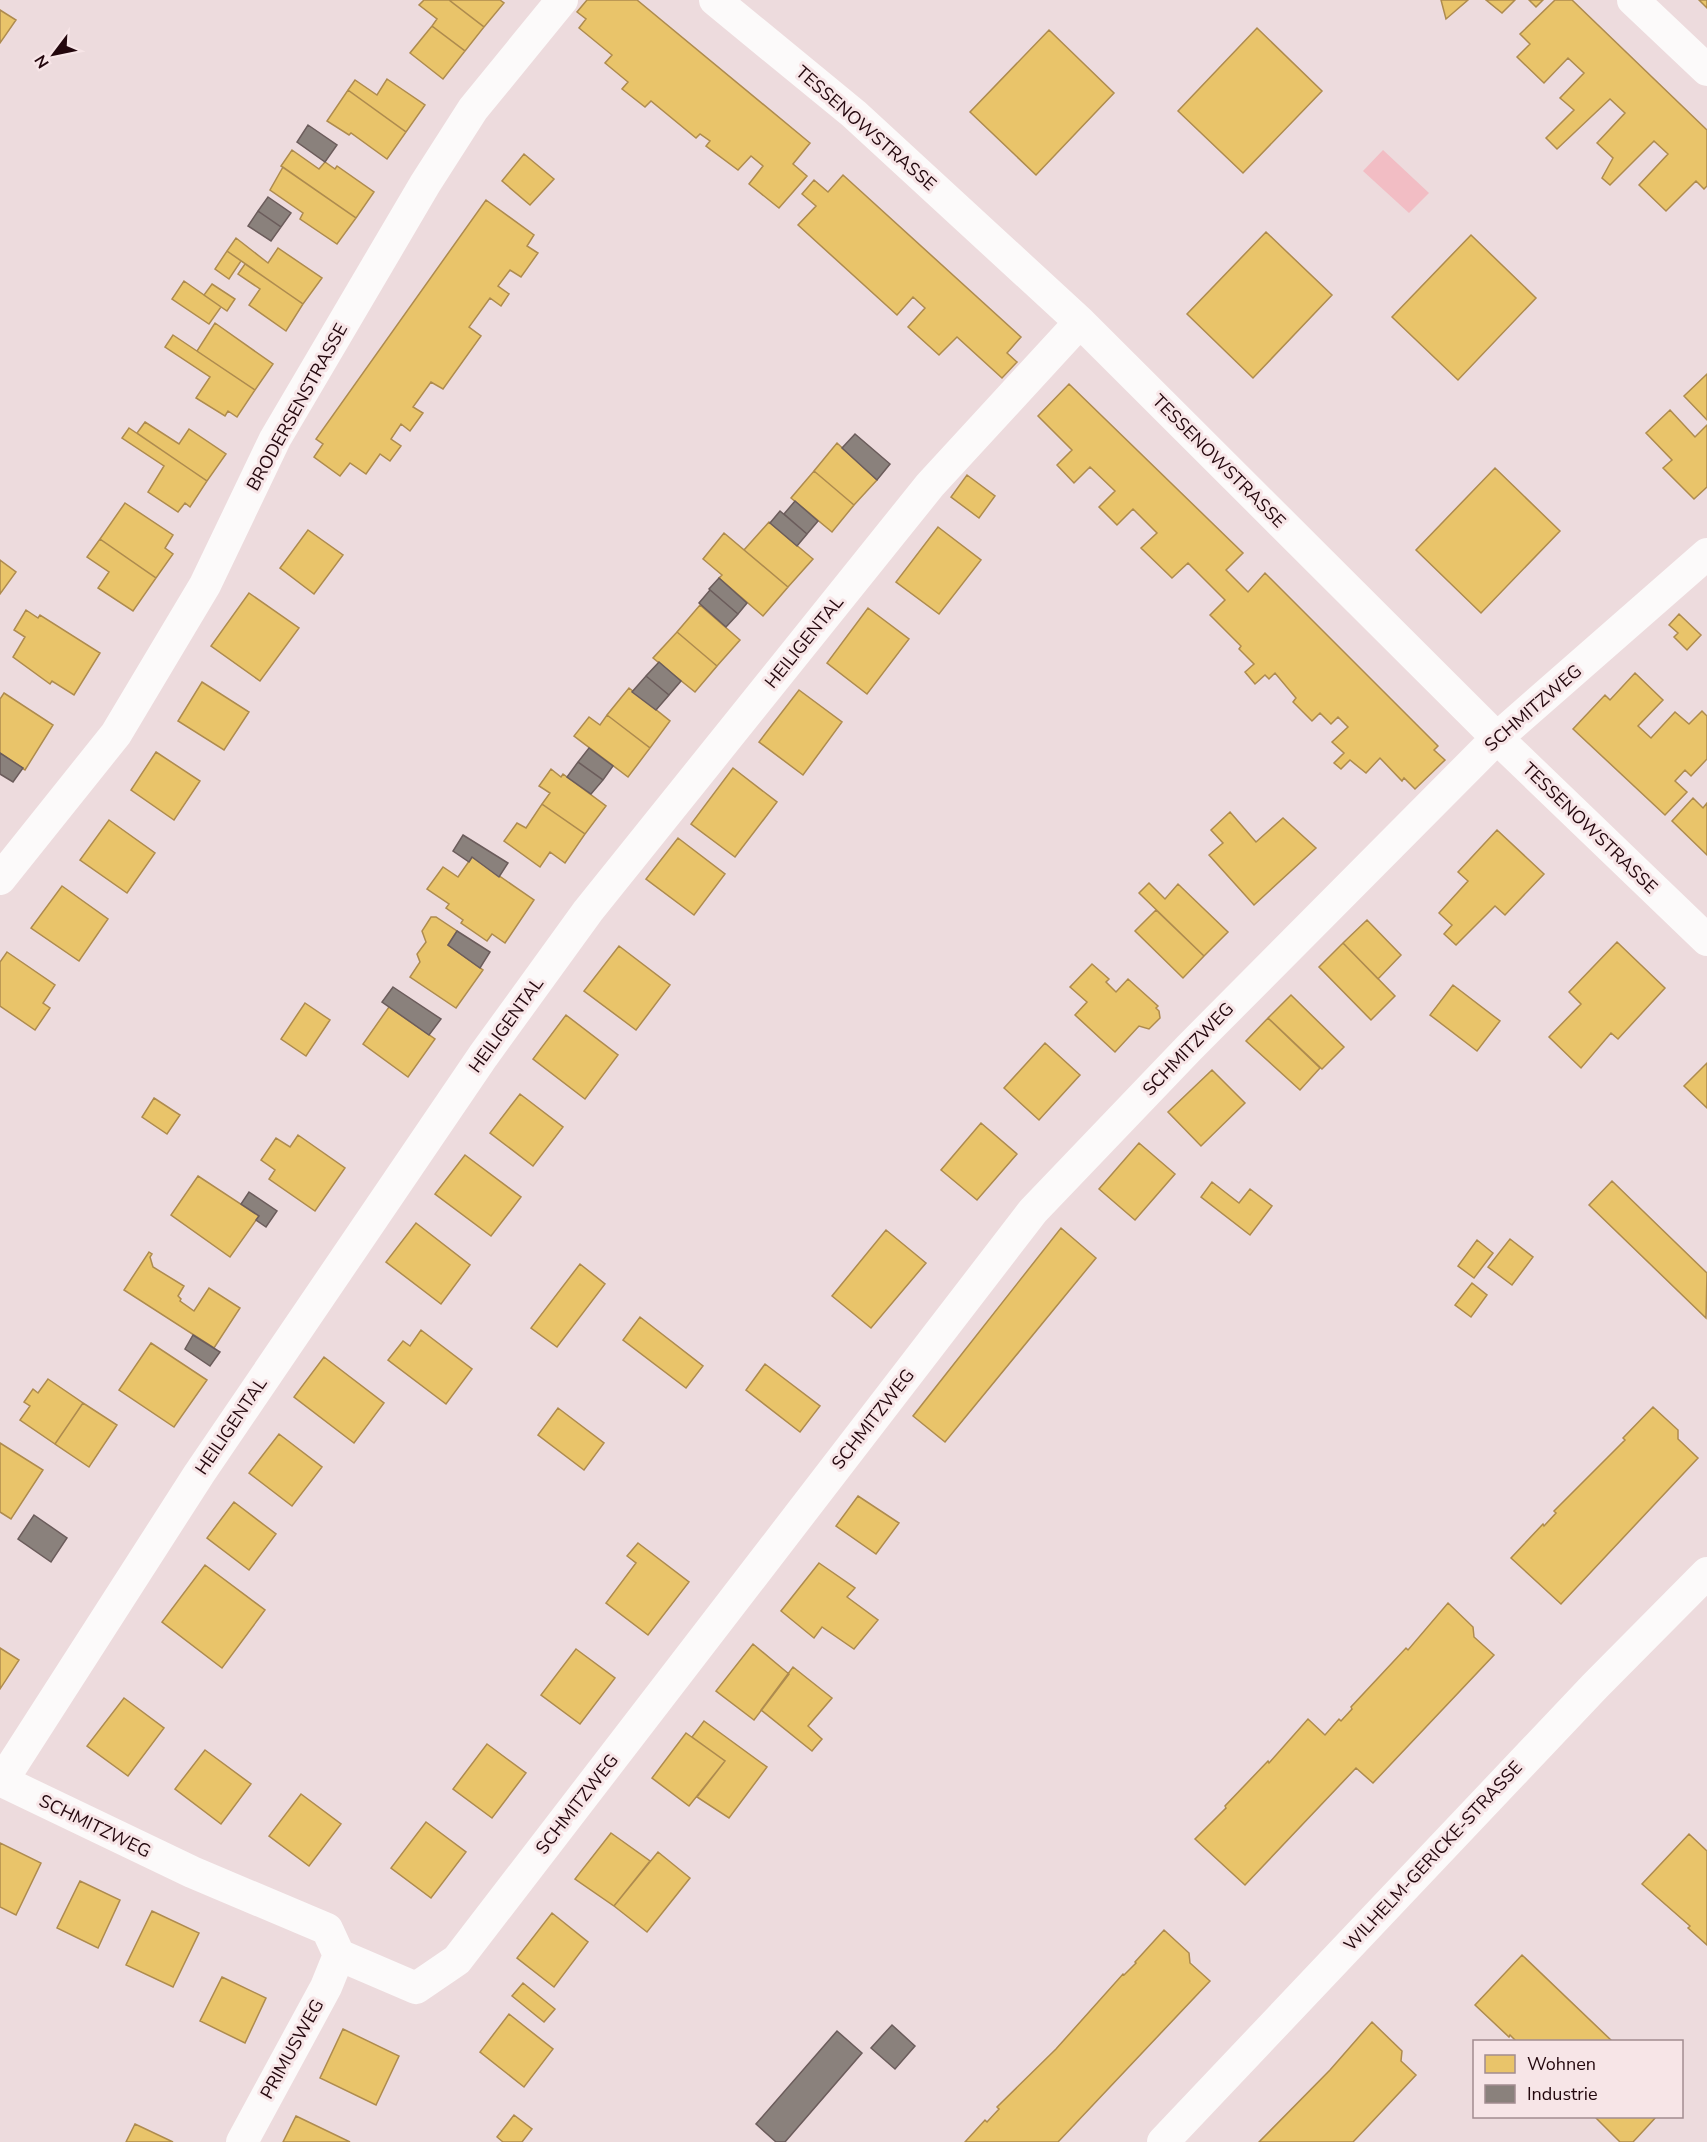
<svg xmlns="http://www.w3.org/2000/svg" width="1707" height="2142" viewBox="0 0 1707 2142" font-family="'Nunito Sans',sans-serif">
<style>
.green{fill:#f2bdc4}
.homes{fill:#e9c46a;stroke:#ae8b4e;stroke-width:1.5}
.industry{fill:#8a817c;stroke:#6b5c5b;stroke-width:1.5}
.lines{fill:none;stroke-linecap:round;stroke-linejoin:round}
.minor{stroke:#fcfafa;stroke-width:32}
.labels{text-anchor:middle;stroke-width:6;stroke-linejoin:round;paint-order:stroke}
.street-label{font-size:18px;fill:#23070d;stroke:#f7e5e7}
</style>
<rect width="100%" height="100%" fill="#eddbdd"/>
<path class="green" d="M1383,150L1429,193L1409,213L1363,171Z"/>
<path class="homes" d="M424,0H449L484,27L465,51L432,26L437,19L419,5Z
M449,0H500L504,3L484,27Z
M587,0H637L810,143L793,164L807,176L779,208L749,184L763,166L751,156L738,170L706,146L710,141L700,134L696,138L651,101L645,107L622,89L628,82L605,63L612,55L579,28L586,19L577,12Z
M1441,0H1468L1446,19Z
M1486,0H1515L1502,13Z
M1529,0H1543L1536,7Z
M1555,0H1572L1707,130V186L1704,189L1696,181L1666,211L1639,185L1668,154L1654,141L1610,185L1602,178L1613,158L1597,143L1625,113L1610,99L1557,149L1546,138L1574,110L1560,98L1584,73L1568,58L1544,83L1517,57L1530,44L1520,34Z
M1699,0H1707V8Z
M0,10L16,20L0,43Z
M432,26L465,51L443,79L410,53Z
M1257,28L1322,91L1243,173L1178,111Z
M1049,30L1114,93L1036,175L970,112Z
M387,79L425,105L406,132L348,90L355,80L377,95Z
M348,90L406,132L387,159L351,133L349,135L327,121Z
M292,150L319,169L325,162L335,169L337,166L374,192L356,218L281,166Z
M524,154L554,179L530,205L502,181Z
M283,167L356,218L337,244L300,219L303,213L270,190Z
M843,175L1021,337L1007,353L1017,362L1002,378L957,337L939,355L908,327L925,308L913,297L897,315L798,225L816,206L802,194L814,180L828,192Z
M486,200L534,235L527,246L538,253L521,277L510,270L498,286L509,294L501,306L490,298L469,327L481,336L443,389L431,382L413,407L423,413L410,431L401,424L391,439L401,446L390,461L380,454L366,474L350,463L340,476L314,457L323,444L316,439Z
M1266,232L1332,295L1253,378L1187,314Z
M1471,235L1536,298L1458,380L1392,317Z
M236,238L268,263L278,248L322,278L303,304L227,251Z
M227,251L241,261L229,279L215,269Z
M245,264L303,304L286,331L249,305L260,289L238,274Z
M184,281L221,307L209,324L172,299Z
M212,284L235,299L227,311L204,295Z
M215,323L273,364L255,390L197,351Z
M173,335L255,390L237,417L228,411L225,416L196,398L210,377L165,347Z
M1707,374V420L1684,396Z
M1069,384L1243,553L1226,570L1248,592L1265,573L1438,746L1434,750L1445,760L1415,789L1404,778L1402,781L1380,758L1366,773L1350,760L1341,769L1334,763L1344,753L1332,742L1348,727L1338,717L1331,724L1320,713L1312,721L1293,702L1296,698L1275,673L1269,679L1265,675L1255,684L1245,672L1254,664L1239,649L1241,646L1210,615L1225,600L1188,563L1172,578L1141,548L1157,533L1133,509L1117,525L1099,507L1115,491L1090,467L1074,483L1057,465L1072,450L1038,416Z
M1670,410L1695,437L1707,425V487L1694,499L1663,468L1672,460L1646,433Z
M145,422L179,444L189,429L226,454L207,481L137,433Z
M129,428L207,481L190,507L185,503L178,512L148,492L164,466L122,438Z
M837,443L877,480L854,505L814,471Z
M1495,468L1560,531L1481,613L1416,550Z
M814,471L854,505L832,532L791,498Z
M967,475L995,496L979,518L951,497Z
M125,503L173,535L165,548L173,554L156,578L100,539Z
M769,522L813,559L788,587L744,550Z
M938,527L981,560L939,614L896,582Z
M308,530L343,555L314,594L280,568Z
M724,533L788,587L763,616L719,578L722,575L703,559Z
M100,539L156,578L133,611L98,588L109,572L87,557Z
M0,560L16,572L0,594Z
M249,593L299,628L260,681L211,646Z
M700,605L740,640L717,666L677,632Z
M868,608L909,639L867,694L827,663Z
M26,610L38,618L40,615L100,653L74,695L52,681L50,684L13,657L25,637L14,630Z
M1679,614L1701,635L1687,650L1674,637L1678,633L1669,625Z
M677,632L717,666L695,692L653,658Z
M1635,673L1663,700L1638,726L1651,738L1675,712L1689,724L1702,711L1707,716V759L1691,776L1685,770L1675,781L1687,792L1665,815L1573,729L1605,695L1610,700Z
M202,682L249,712L224,750L178,721Z
M629,688L670,721L650,748L607,715Z
M799,690L842,722L803,775L759,742Z
M4,693L53,725L25,770L0,753V699Z
M607,715L650,748L628,777L574,736L589,717L600,725Z
M156,752L200,781L174,820L131,790Z
M733,768L777,802L735,857L691,824Z
M551,769L561,777L563,774L606,806L585,834L542,804L550,793L539,786Z
M1693,798L1703,808L1707,803V855L1672,821Z
M542,804L585,834L565,863L550,852L540,867L504,841L517,823L526,828Z
M1230,812L1256,842L1283,818L1316,848L1254,905L1209,855L1223,843L1211,830Z
M109,820L155,853L127,893L80,860Z
M1497,830L1544,874L1505,915L1495,906L1456,945L1444,934L1452,925L1439,913L1468,881L1458,872Z
M678,838L725,874L694,915L646,879Z
M472,857L534,900L505,943L492,934L487,941L461,923L463,920L446,908L449,904L427,889L443,867L458,877Z
M1149,883L1165,899L1178,884L1228,932L1204,956L1139,893Z
M62,886L108,919L79,961L31,928Z
M1156,910L1204,956L1183,978L1135,931Z
M431,917H436L457,931L448,945L483,970L456,1008L410,977L420,962L417,954L426,942L422,931Z
M1367,920L1401,955L1378,979L1343,943Z
M1617,942L1665,988L1618,1039L1611,1033L1581,1068L1549,1037L1581,1004L1569,992Z
M1343,943L1395,996L1371,1020L1319,967Z
M619,946L670,985L636,1030L584,991Z
M7,952L55,985L43,1003L50,1008L35,1030L0,1006V962Z
M1092,964L1109,979L1106,982L1116,992L1128,979L1158,1006L1156,1008L1159,1011L1160,1018L1149,1029L1139,1026L1115,1052L1075,1015L1087,1002L1070,987Z
M1453,985L1500,1021L1477,1051L1430,1015Z
M1291,995L1344,1047L1322,1069L1268,1018Z
M305,1003L330,1020L306,1056L281,1039Z
M389,1007L435,1039L408,1077L363,1044Z
M566,1015L618,1055L585,1099L533,1059Z
M1268,1018L1320,1068L1300,1090L1246,1041Z
M1045,1043L1080,1075L1039,1120L1004,1088Z
M1707,1063V1108L1684,1086Z
M1212,1070L1245,1103L1201,1146L1168,1112Z
M520,1094L563,1127L533,1166L490,1133Z
M154,1098L180,1115L167,1134L142,1117Z
M981,1123L1017,1154L977,1200L941,1170Z
M298,1135L345,1168L315,1211L269,1179L275,1170L261,1160L276,1138L290,1147Z
M1139,1143L1175,1174L1135,1220L1099,1189Z
M465,1155L521,1197L491,1236L435,1194Z
M198,1176L259,1216L230,1257L171,1215Z
M1612,1181L1707,1273L1706,1318L1589,1205Z
M1212,1182L1239,1203L1250,1189L1272,1206L1250,1235L1201,1197Z
M416,1223L470,1265L441,1304L386,1262Z
M1061,1228L1096,1258L945,1442L913,1416Z
M886,1230L926,1263L871,1328L832,1296Z
M1510,1239L1533,1257L1512,1285L1488,1267Z
M1477,1240L1493,1253L1474,1278L1458,1266Z
M149,1252L152,1254L150,1257L153,1267L184,1286L178,1296L181,1299L180,1301L194,1311L209,1288L240,1308L214,1348L124,1290Z
M580,1264L605,1284L557,1347L531,1328Z
M1472,1283L1487,1295L1471,1317L1455,1305Z
M640,1317L703,1366L686,1388L623,1340Z
M421,1330L472,1369L446,1404L388,1360L403,1341L410,1346Z
M151,1343L207,1380L174,1427L119,1390Z
M324,1357L384,1403L354,1443L294,1397Z
M765,1364L820,1406L800,1432L746,1390Z
M48,1379L83,1403L55,1444L20,1420L30,1406L24,1402L33,1389L38,1393Z
M83,1403L117,1425L89,1467L55,1444Z
M1653,1407L1678,1430V1439L1698,1458L1561,1604L1511,1558L1543,1524L1544,1526L1556,1513L1554,1511L1625,1440L1623,1438Z
M558,1408L604,1443L584,1470L538,1435Z
M279,1434L322,1467L292,1506L249,1473Z
M0,1443L43,1470L11,1519L0,1512Z
M858,1496L899,1523L876,1554L836,1526Z
M234,1502L276,1534L249,1570L207,1538Z
M638,1543L689,1582L648,1635L606,1603L636,1563L627,1556Z
M819,1563L855,1588L847,1597L878,1620L854,1649L822,1627L814,1638L781,1611Z
M205,1565L265,1610L222,1668L162,1622Z
M1448,1603L1473,1627L1474,1637L1494,1655L1373,1783L1356,1768L1245,1885L1195,1839L1226,1808L1225,1806L1268,1761L1269,1763L1308,1719L1325,1735L1339,1719L1341,1721L1352,1709L1351,1707L1406,1648L1408,1650Z
M753,1644L789,1674L754,1720L716,1691Z
M0,1648L19,1660L0,1689Z
M576,1649L615,1678L580,1724L541,1695Z
M793,1667L832,1698L808,1726L822,1739L812,1751L761,1710Z
M124,1698L164,1728L128,1776L87,1746Z
M704,1721L767,1767L729,1818L697,1797L725,1761L692,1737Z
M686,1733L725,1761L689,1806L652,1778Z
M487,1744L526,1773L492,1818L453,1789Z
M205,1750L251,1784L221,1824L175,1789Z
M301,1794L341,1824L309,1866L269,1836Z
M426,1822L466,1852L431,1898L391,1868Z
M611,1833L650,1861L614,1906L575,1879Z
M1689,1834L1707,1851V1945L1688,1928L1690,1926L1642,1884Z
M0,1843L41,1863L16,1915L0,1907Z
M658,1852L690,1878L647,1932L614,1906Z
M80,1881L120,1900L98,1948L57,1928Z
M152,1911L199,1933L173,1987L126,1965Z
M552,1913L588,1942L554,1987L517,1958Z
M1164,1930L1189,1953L1190,1963L1210,1981L1058,2142H965L985,2120L987,2122L999,2109L997,2107L1056,2049L1123,1974L1124,1975L1136,1963L1135,1962Z
M1522,1955L1613,2042H1517L1510,2035L1509,2037L1475,2005Z
M222,1977L266,1998L245,2043L200,2021Z
M523,1983L555,2009L544,2022L512,1996Z
M509,2014L553,2049L524,2087L480,2052Z
M1372,2022L1402,2051L1401,2061L1416,2075L1353,2142H1259L1330,2070Z
M343,2029L399,2056L376,2105L320,2078Z
M514,2115L532,2129L522,2142H503L497,2137Z
M296,2116L350,2142H283Z
M1594,2116H1657L1633,2142H1620Z
M135,2124L173,2142H126Z"/>
<path class="industry" d="M308,125L337,145L325,162L297,142Z
M268,197L291,213L281,227L258,211Z
M258,211L281,227L271,241L248,226Z
M855,434L890,464L877,480L842,448Z
M795,501L818,521L807,534L784,514Z
M780,511L807,534L797,546L770,523Z
M719,578L747,603L738,614L709,589Z
M710,590L738,614L726,627L699,603Z
M659,662L681,681L669,695L646,676Z
M646,676L669,695L656,710L632,692Z
M589,748L613,766L603,780L578,762Z
M0,753L23,768L13,782L0,774Z
M578,762L603,780L591,794L567,777Z
M463,835L508,863L499,877L472,857L469,862L453,851Z
M457,931L490,952L480,968L448,945Z
M393,987L441,1019L429,1035L382,1002Z
M249,1192L277,1211L266,1227L256,1220L259,1216L241,1204Z
M193,1335L220,1352L210,1366L185,1349Z
M34,1515L67,1538L51,1562L18,1539Z
M892,2025L915,2046L895,2069L871,2048Z
M837,2031L862,2053L785,2142H776L756,2124Z"/>
<g class="lines">
<path class="minor" d="M715,0L854,114L1080,322L1497,738L1707,940
M1633,0L1707,70
M0,879L116,734L205,585L275,439L425,184L473,109L562,0
M0,1780L192,1872L327,1929L339,1955L416,1988L457,1960L1033,1211L1189,1048L1497,738L1707,554
M2,1781L199,1474L483,1056L588,911L930,485L1080,322
M242,2142L326,1987L339,1955
M1163,2142L1595,1686L1707,1573"/>
</g>
<g class="labels">
<g class="street-label">
<text transform="translate(866 128) rotate(41)" y="6">TESSENOWSTRASSE</text>
<text transform="translate(297 407) rotate(-61)" y="6">BRODERSENSTRASSE</text>
<text transform="translate(1219 461) rotate(45)" y="6">TESSENOWSTRASSE</text>
<text transform="translate(804 642) rotate(-51)" y="6">HEILIGENTAL</text>
<text transform="translate(1533 708) rotate(-41)" y="6">SCHMITZWEG</text>
<text transform="translate(1590 828) rotate(44)" y="6">TESSENOWSTRASSE</text>
<text transform="translate(506 1025) rotate(-54)" y="6">HEILIGENTAL</text>
<text transform="translate(1188 1049) rotate(-46)" y="6">SCHMITZWEG</text>
<text transform="translate(873 1419) rotate(-52)" y="6">SCHMITZWEG</text>
<text transform="translate(231 1426) rotate(-56)" y="6">HEILIGENTAL</text>
<text transform="translate(577 1804) rotate(-52)" y="6">SCHMITZWEG</text>
<text transform="translate(95 1826) rotate(26)" y="6">SCHMITZWEG</text>
<text transform="translate(1433 1856) rotate(-47)" y="6">WILHELM-GERICKE-STRASSE</text>
<text transform="translate(292 2049) rotate(-61)" y="6">PRIMUSWEG</text>
</g>
</g>
<rect x="1473" y="2040" width="210" height="78" fill="#f7e5e7" stroke="#a28c90" stroke-width="1.5"/>
<rect x="1485" y="2055" width="30" height="18" fill="#e9c46a" stroke="#a28c90" stroke-width="1.5"/>
<text x="1527" y="2070" font-size="18" fill="#23070d">Wohnen</text>
<rect x="1485" y="2085" width="30" height="18" fill="#8a817c" stroke="#a28c90" stroke-width="1.5"/>
<text x="1527" y="2100" font-size="18" fill="#23070d">Industrie</text>
<g transform="translate(54 54) rotate(238)" stroke="#f7e5e7" stroke-width="4.5" paint-order="stroke">
<path d="M0-4.5L10 22L0 15L-10 22Z" fill="#23070d"/>
<text y="-9" font-size="16" font-weight="bold" text-anchor="middle" fill="#23070d">N</text>
</g>
</svg>
